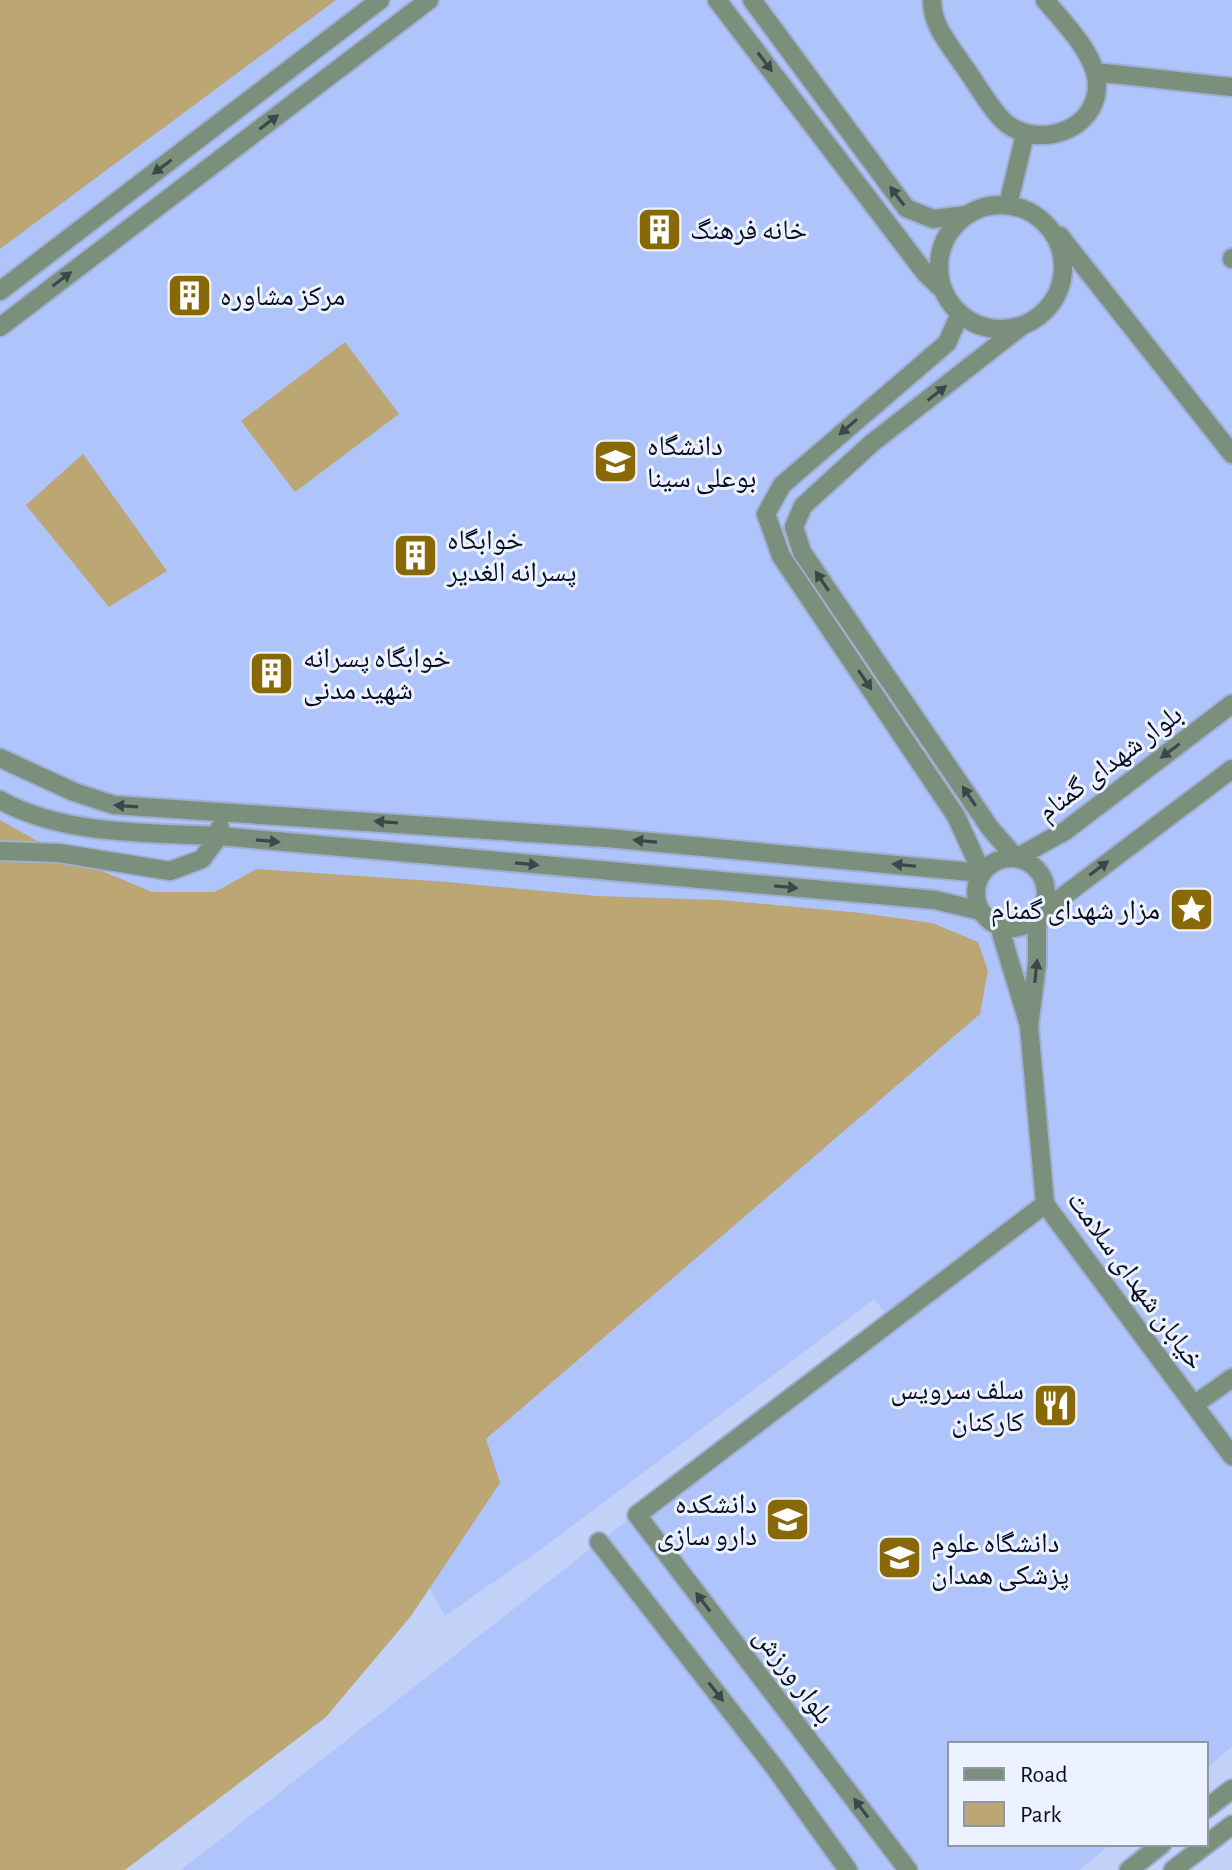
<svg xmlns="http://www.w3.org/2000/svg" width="1232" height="1870" viewBox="0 0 1232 1870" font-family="'Alegreya Sans','Noto Naskh Arabic',sans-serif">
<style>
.built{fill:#aec4fb}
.green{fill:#bca674}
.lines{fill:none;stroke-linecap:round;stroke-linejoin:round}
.street-casing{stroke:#a0aed1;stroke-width:22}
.street{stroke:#7a8f7c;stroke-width:18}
.oneway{fill:#3b484b}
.labels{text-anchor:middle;stroke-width:6;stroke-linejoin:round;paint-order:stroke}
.poi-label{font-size:28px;fill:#070e23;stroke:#ecf2ff;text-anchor:start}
.street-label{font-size:28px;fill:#070e23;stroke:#ecf2ff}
</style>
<rect width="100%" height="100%" fill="#c1d1f7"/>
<path class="built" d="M0,0H1232V1747L1206,1768V1744H950V1844H1111L1079,1870H181L599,1542L892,1321L874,1299L551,1542L445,1616L376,1490L0,923Z"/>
<path class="green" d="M0,0H336L0,249Z
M345,342L399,414L295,492L241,421Z
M83,454L167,571L109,607L26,505Z
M0,820L59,853L152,892H215L256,869L447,882L597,896L720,900L861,913L932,923L978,942L988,971L980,1014L486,1439L500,1483L411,1616L326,1717L125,1870H0Z"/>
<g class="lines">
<defs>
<path id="street" d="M717,0L926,274L944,291
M752,0L906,208L933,219L967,215
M932,0C932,26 949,44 963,65C975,81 992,112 1007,124C1044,151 1105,126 1096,76C1090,48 1063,22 1045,0
M1095,72L1232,87
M1008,205L1025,134
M939 267a62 62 0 1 1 124 0a62 62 0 1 1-124 0Z
M1060,236L1232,454
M1232,259V258
M0,291L380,0
M1023,325L872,443L803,506L794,527L802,552L990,828L1016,858L1065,831L1232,704
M0,327L429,0
M0,758L74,792L114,805L607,838L982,873L956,816L781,556L766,514L782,485L947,343L960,314
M1232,769L1037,916V964L1029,1026L1045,1204L1232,1456
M0,800C62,835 149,833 219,836L935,900L981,911
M0,851L59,853L170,871L202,859L219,836L220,827
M976 893a35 35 0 1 1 70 0a35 35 0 1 1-70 0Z
M999,926L1028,1022
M1194,1405L1232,1378
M599,1542L775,1768L848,1870
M1206,1809L1232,1789
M908,1870L637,1515L1045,1204
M1129,1870L1162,1844
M1173,1870L1232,1825"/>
</defs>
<use href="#street" class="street-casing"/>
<use href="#street" class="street"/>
</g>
<defs><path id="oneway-solid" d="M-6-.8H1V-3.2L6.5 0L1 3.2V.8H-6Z" transform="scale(2)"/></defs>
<g class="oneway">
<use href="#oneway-solid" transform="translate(765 62) rotate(53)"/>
<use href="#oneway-solid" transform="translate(269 122) rotate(-37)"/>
<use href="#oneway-solid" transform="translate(162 167) rotate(143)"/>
<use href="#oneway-solid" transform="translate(897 196) rotate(-127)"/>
<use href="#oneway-solid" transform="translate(62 279) rotate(-37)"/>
<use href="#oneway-solid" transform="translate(937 393) rotate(-38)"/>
<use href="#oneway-solid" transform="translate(848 427) rotate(139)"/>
<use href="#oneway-solid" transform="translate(822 581) rotate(-124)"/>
<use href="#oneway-solid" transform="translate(865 680) rotate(56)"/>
<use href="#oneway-solid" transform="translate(1170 751) rotate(143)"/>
<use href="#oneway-solid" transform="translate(969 796) rotate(-124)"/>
<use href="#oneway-solid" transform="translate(126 806) rotate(-176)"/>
<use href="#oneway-solid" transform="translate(386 822) rotate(-176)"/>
<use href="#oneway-solid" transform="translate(268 841) rotate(5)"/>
<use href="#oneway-solid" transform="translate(645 841) rotate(-175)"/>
<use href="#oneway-solid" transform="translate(527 864) rotate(5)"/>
<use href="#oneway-solid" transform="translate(904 865) rotate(-174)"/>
<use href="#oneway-solid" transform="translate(1099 868) rotate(-37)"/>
<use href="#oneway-solid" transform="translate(786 887) rotate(5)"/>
<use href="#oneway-solid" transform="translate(1036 971) rotate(-84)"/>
<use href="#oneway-solid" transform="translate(703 1602) rotate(-127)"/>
<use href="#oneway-solid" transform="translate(716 1692) rotate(52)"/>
<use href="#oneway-solid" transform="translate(861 1808) rotate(-127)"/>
</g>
<defs>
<symbol id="building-square" viewBox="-11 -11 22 22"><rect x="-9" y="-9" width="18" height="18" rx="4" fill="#896907" stroke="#ecf2ff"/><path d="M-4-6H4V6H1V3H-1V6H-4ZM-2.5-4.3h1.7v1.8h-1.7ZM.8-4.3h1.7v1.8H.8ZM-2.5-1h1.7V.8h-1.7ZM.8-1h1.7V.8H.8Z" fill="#fff"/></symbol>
<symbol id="university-square" viewBox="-11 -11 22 22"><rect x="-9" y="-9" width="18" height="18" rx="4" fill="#896907" stroke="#ecf2ff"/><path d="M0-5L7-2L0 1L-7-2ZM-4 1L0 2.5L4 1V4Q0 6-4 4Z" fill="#fff"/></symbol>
<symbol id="sight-square" viewBox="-11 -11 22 22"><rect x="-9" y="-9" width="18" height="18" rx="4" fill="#896907" stroke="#ecf2ff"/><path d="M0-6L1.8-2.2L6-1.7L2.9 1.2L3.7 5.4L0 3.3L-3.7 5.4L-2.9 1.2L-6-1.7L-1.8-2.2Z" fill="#fff"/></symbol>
<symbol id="restaurant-square" viewBox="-11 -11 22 22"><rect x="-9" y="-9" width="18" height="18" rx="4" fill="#896907" stroke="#ecf2ff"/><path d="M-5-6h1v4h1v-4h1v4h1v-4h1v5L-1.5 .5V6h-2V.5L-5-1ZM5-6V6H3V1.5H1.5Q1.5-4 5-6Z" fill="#fff"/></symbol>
</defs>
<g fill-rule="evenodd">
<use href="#building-square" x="634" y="204" width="51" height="51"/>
<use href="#building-square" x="164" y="270" width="51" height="51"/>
<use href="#university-square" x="590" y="436" width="51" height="51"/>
<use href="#building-square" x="390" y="530" width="51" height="51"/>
<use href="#building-square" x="246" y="648" width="51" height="51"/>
<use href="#sight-square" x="1166" y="884" width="51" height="51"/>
<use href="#restaurant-square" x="1030" y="1380" width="51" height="51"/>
<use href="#university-square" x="762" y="1494" width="51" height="51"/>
<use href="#university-square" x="874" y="1532" width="51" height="51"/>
</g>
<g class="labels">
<g class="poi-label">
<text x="690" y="239">خانه فرهنگ</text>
<text x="220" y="305">مرکز مشاوره</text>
<text x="647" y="455">دانشگاه<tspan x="647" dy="32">بوعلی سینا</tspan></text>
<text x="447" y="549">خوابگاه<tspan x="447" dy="32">پسرانه الغدیر</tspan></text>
<text x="303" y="667">خوابگاه پسرانه<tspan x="303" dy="32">شهید مدنی</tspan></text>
<text x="1160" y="919" text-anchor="end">مزار شهدای گمنام</text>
<text x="1024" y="1399" text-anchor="end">سلف سرویس<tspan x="1024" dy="32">کارکنان</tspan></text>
<text x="757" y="1513" text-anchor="end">دانشکده<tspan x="757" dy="32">دارو سازی</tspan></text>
<text x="931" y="1552">دانشگاه علوم<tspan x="931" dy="32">پزشکی همدان</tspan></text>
</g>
<g class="street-label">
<text transform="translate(1109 762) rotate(-37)" y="10">بلوار شهدای گمنام</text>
<text transform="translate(1137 1280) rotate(54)" y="10">خیابان شهدای سلامت</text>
<text transform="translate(795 1675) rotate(53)" y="10">بلوار ورزش</text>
</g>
</g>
<rect x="948" y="1742" width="260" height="104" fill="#ecf2ff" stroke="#9097a7" stroke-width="2"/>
<rect x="964" y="1768" width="40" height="12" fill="#7a8f7c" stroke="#9097a7" stroke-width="2"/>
<text x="1020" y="1782" font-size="24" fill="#070e23">Road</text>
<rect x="964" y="1802" width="40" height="24" fill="#bca674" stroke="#9097a7" stroke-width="2"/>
<text x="1020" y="1822" font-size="24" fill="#070e23">Park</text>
</svg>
